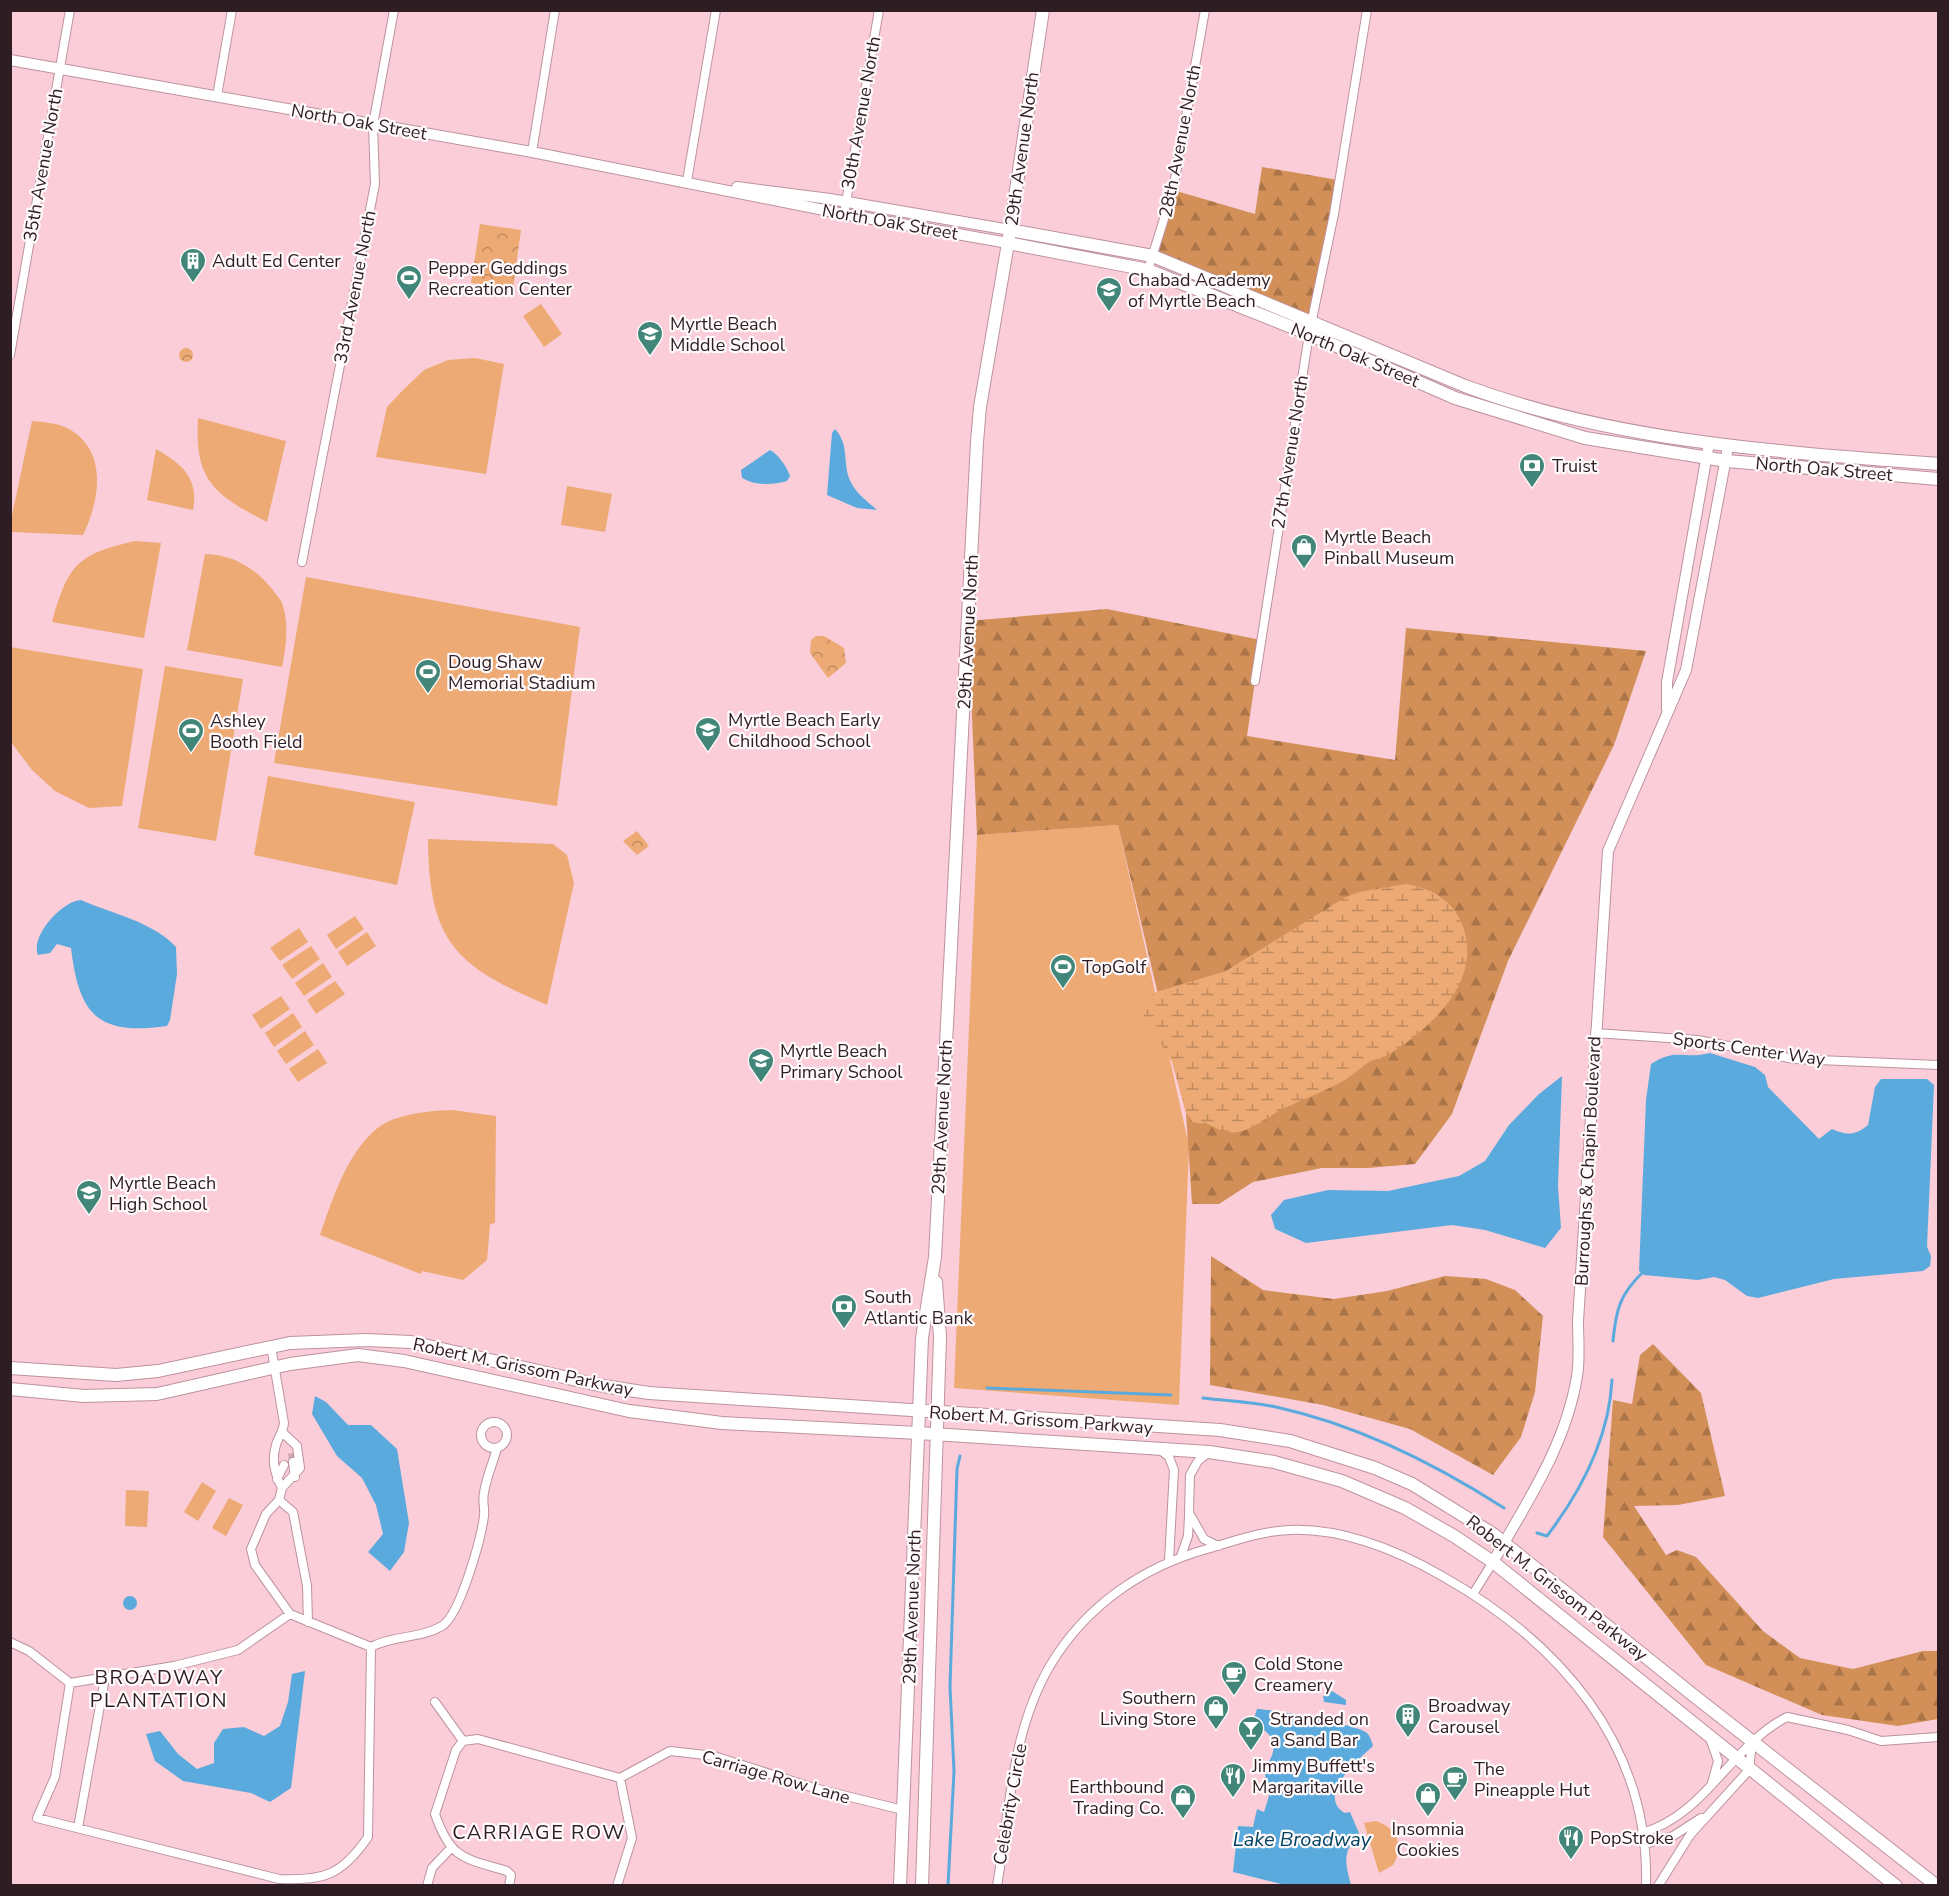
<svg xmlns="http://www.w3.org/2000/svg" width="1949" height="1896" viewBox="0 0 1949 1896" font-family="'Nunito Sans',sans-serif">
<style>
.grass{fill:#edaa74}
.forest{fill:url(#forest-firs)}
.wetland{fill:url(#wetland-marsh)}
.park{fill:url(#park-crowns)}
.water{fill:#5baadd}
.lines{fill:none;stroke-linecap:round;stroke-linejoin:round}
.stream{stroke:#5baadd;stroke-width:3}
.minor-tunnel{stroke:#d1aab4;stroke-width:8;stroke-dasharray:8 4;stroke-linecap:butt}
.minor-casing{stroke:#bd929e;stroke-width:10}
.tertiary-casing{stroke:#bd929e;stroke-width:12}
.secondary-casing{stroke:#bd929e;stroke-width:14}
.minor{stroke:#fff;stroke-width:8}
.tertiary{stroke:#fff;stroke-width:10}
.secondary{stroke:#fff;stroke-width:12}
.labels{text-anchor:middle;stroke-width:4.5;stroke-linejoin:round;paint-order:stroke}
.street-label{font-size:18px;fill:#2e1d22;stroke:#fffafb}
.poi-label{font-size:18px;fill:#2e1d22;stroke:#fffafb;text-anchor:start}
.neighbourhood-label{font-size:20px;letter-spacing:1.5px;fill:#2e1d22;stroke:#fffafb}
.water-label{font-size:20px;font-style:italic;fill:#004263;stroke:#fffafb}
</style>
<defs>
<pattern id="forest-firs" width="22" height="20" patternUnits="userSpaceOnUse" patternTransform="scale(1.5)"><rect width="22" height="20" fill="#d29058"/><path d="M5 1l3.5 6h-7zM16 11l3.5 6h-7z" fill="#ab7548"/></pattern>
<pattern id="wetland-marsh" width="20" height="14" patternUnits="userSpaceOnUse" patternTransform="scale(1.5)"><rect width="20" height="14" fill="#edaa74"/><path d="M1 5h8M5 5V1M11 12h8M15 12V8" fill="none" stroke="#c08a5f"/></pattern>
<pattern id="park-crowns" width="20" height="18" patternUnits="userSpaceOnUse" patternTransform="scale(1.5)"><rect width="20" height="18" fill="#edaa74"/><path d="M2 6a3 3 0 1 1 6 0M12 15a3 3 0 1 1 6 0" fill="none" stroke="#c08a5f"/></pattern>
</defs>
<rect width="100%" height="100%" fill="#facdd9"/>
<path class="grass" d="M541,304L562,334L544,347L523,316Z
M475,358L504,364L486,474L376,457L387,407L403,390L424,370L448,360Z
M198,418L286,441L267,522C214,495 194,480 198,418Z
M32,421C44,422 58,423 69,429C108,451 100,500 83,535L11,532V520Z
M156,449C182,464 199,478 193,510L147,500Z
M567,486L612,494L605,532L561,525Z
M135,541L161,543L144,638L52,622C68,565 77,554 135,541Z
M205,554C234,555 255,568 273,590C276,595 282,600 283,606C289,624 286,648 282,667L187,650Z
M306,577L580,627L557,806L274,763Z
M10,647L143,669L122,806L89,808L55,791L32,770L11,742Z
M165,666L243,679L216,841L138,828Z
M268,776L415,802L397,885L254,855Z
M1118,825L1189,1146L1179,1405L954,1388L977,835Z
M428,839L553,844L567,855L574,883L547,1005C456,966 429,943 428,839Z
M355,916L364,929L336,949L327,935Z
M299,928L308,942L280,961L270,948Z
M367,932L376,946L347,966L338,952Z
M311,946L320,959L292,979L282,965Z
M323,963L332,977L304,996L295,983Z
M335,981L345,994L316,1014L307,1000Z
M281,996L290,1009L261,1029L252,1015Z
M293,1013L302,1027L274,1047L265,1033Z
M305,1031L314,1045L286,1064L277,1051Z
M318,1049L327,1063L298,1082L289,1069Z
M452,1110L496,1116L495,1223L490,1224L487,1260L463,1280L422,1271L421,1274L320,1235C332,1201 345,1158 373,1132C391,1114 427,1111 452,1110Z
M202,1482L216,1491L198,1521L184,1512Z
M126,1490L149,1491L147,1527L125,1526Z
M229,1498L243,1505L226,1536L212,1528Z
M1376,1821C1397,1828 1405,1846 1393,1865L1379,1873L1364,1823Z"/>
<path class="forest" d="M1262,167L1338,180L1312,320L1153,256L1173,190L1255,214Z
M1107,609L1261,640L1247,736L1395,760L1406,628L1646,651L1614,745L1508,961L1452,1114L1415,1164L1368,1168H1322L1253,1182L1219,1204H1192L1186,1113L1118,825L977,835L968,621Z
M1211,1256L1263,1290L1334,1299L1387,1291L1445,1276L1486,1279L1515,1290L1543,1316L1535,1392L1521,1437L1493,1475L1410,1429L1323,1405L1210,1385Z
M1653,1344L1701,1393L1725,1496L1678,1505L1634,1506L1666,1555L1677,1550L1696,1557L1763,1631L1800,1658L1853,1669L1923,1651H1938V1719L1898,1726L1822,1715L1706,1665L1603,1537L1613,1400L1632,1404L1640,1355Z"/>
<path class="wetland" d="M1406,884C1430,888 1452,899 1462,924C1485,981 1429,1031 1384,1057C1380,1059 1375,1059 1371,1061C1362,1066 1354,1074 1345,1080C1327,1090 1306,1098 1287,1107C1271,1114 1256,1128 1239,1132C1226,1134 1215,1128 1204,1122L1202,1124L1193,1122L1186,1113L1172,1062L1141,1011L1143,1002L1156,992L1226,971L1344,898L1359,892Z"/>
<path class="park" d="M480,224L521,230L513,288L471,283Z
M179 355a7 7 0 1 1 14 0a7 7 0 1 1-14 0Z
M816,636H824L844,648L846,663L828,678L810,653L811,640Z
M637,831L649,846L637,855L623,841Z"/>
<path class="water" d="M835,429C849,444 843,461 849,478C854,492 867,501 877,510L857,508L827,495L832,433Z
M770,450C778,454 787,467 790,476L787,481C772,485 756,486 742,478L741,470Z
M81,900C112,914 152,921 176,947L177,974L170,1020L167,1026C98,1036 79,1015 71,948L57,944L50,953L38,955C30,936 62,901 81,900Z
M1710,1053L1755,1067L1765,1075L1768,1087L1819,1139L1832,1129C1847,1136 1856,1135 1868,1125L1875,1087L1881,1079H1927L1934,1085L1927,1247L1931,1256L1930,1266L1923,1271L1834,1279L1758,1298L1747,1296L1725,1280L1714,1277L1698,1280L1644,1275L1639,1271L1646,1100L1651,1064C1677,1047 1683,1060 1710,1053Z
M1562,1076L1558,1186L1561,1228L1545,1248L1485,1230L1452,1225L1306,1243L1275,1229L1271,1215L1284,1200L1328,1190L1388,1191L1459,1176L1485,1161L1509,1125L1539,1094Z
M315,1396L326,1402L348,1425H371L397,1449L409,1523L404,1552L390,1571L368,1552L383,1534L376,1505L362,1478L337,1456L312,1414Z
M123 1603a7 7 0 1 1 14 0a7 7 0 1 1-14 0Z
M305,1671L291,1788L270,1802L251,1793L183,1781L155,1761L146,1734L160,1731L178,1754L197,1769L214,1763V1743L223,1729L244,1727L264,1736L280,1726L288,1702L292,1674Z
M1332,1691L1346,1700V1705L1324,1702L1323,1696Z
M1257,1709C1272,1709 1359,1725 1367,1733C1370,1736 1372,1742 1373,1746C1360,1758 1315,1796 1345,1813L1350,1812L1359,1833C1342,1853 1345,1862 1351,1885H1285L1233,1872L1238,1826L1253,1827L1257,1809L1264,1812L1269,1796L1264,1769C1279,1750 1277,1733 1252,1724Z"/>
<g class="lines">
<path class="stream" d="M1613,1341C1616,1309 1620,1294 1644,1271
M987,1388L1171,1395
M1203,1398C1227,1401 1252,1402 1276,1407C1358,1425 1434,1463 1504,1508
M1537,1533L1547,1536C1582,1490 1609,1438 1612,1380
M948,1886L954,1771L950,1687L957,1469L960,1456"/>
<path class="minor-tunnel" d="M292,1453L293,1462"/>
<defs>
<path id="minor" d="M217,96L232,10
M532,152L555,10
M687,181L716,10
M844,214L879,10
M1148,270L1173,190L1205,10
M10,355L70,10
M302,562L375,184L373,125L394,10
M1255,681L1309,334L1334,214L1367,10
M1595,1033L1698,1040L1794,1059L1938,1065
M271,1346L284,1423C283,1433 278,1437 276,1445C271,1461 275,1475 282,1488
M481 1435a13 13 0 1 1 26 0a13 13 0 1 1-26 0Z
M283,1433L297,1446L300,1468L282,1488L279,1500L266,1514L251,1549L255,1565L290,1614
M1159,1449L1169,1457L1174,1470L1169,1561
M1209,1452L1198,1461L1190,1475L1189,1513L1204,1539L1218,1546
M293,1462L295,1477
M277,1479L284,1465
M279,1500L293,1512L307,1586L308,1622
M1181,1556L1188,1536L1189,1516
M1473,1594L1493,1562
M10,1642L29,1651L70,1683L174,1666L238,1650L290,1614L371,1647L368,1837C342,1875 324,1881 279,1879L37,1818L55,1777L70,1683
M371,1647C393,1635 420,1639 442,1626C460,1615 481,1539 484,1516C485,1508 482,1500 484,1493C486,1478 493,1463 497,1448
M435,1702L463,1741
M1710,1738L1718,1761L1712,1783
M78,1828L105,1678
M1642,1833C1707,1814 1730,1746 1787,1717L1848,1730L1881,1741L1938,1737
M1645,1844L1673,1836L1701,1818
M427,1886L432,1868L451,1848
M509,1886L511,1875L507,1871C464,1858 451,1860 435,1814L456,1750L463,1741L478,1739L620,1778L670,1751L714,1756L814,1788L903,1810
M617,1886L632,1838L620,1778
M997,1886C1010,1810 1011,1731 1051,1664C1086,1606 1142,1567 1207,1549C1234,1541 1261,1531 1290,1530C1342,1528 1398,1551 1442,1576C1559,1642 1650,1744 1646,1886
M1658,1886L1690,1835L1749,1770L1752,1742"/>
<path id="tertiary" d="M10,60L532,152L844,214L1008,243
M737,187L830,199L1010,230
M1667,709V682L1709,443
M1493,1562C1527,1502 1566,1445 1577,1376C1580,1359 1578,1339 1578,1321L1608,851L1686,670L1728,447"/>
<path id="secondary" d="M1010,230L1153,256L1465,386C1616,442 1779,452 1938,464
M1008,243L1148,270L1309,334L1455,398L1585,438L1727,461L1938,479
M10,1368L116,1375L158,1371L290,1343L366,1340L411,1342L603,1386L649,1393L1220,1430L1290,1441L1375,1468L1412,1484L1493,1534L1693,1695L1937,1886
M10,1389L84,1396L157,1394L290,1364L358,1355L404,1361L629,1411L722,1423L918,1433L1209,1452L1274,1462L1342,1481L1405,1508L1454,1536L1493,1562L1896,1886
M900,1886L922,1338L935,1257L977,442L980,407L1008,243L1043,10
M922,1886L940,1337L936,1282"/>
</defs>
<use href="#minor" class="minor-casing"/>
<use href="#tertiary" class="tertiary-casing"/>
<use href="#secondary" class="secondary-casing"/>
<use href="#minor" class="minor"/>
<use href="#tertiary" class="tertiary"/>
<use href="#secondary" class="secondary"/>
</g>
<defs>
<symbol id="building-pin" viewBox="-11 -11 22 30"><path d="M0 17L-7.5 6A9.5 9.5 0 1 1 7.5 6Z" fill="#428679" stroke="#fffafb"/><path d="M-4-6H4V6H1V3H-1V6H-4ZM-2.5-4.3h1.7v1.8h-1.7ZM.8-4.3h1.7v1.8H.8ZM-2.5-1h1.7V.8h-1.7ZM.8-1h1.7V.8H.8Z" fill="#fff"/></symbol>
<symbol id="stadium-pin" viewBox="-11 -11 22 30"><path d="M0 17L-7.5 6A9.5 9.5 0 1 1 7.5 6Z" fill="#428679" stroke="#fffafb"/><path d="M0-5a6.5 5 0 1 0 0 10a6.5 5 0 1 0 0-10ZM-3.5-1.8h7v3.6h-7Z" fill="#fff"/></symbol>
<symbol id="school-pin" viewBox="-11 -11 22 30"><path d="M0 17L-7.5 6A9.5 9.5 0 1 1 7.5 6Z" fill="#428679" stroke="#fffafb"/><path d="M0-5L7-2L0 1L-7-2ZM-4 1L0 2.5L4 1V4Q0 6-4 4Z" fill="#fff"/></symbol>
<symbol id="bank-pin" viewBox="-11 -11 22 30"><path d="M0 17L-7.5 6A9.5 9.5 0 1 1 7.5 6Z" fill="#428679" stroke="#fffafb"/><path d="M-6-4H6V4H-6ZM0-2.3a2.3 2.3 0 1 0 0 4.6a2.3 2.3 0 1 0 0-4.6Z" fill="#fff"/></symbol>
<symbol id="shop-pin" viewBox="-11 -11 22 30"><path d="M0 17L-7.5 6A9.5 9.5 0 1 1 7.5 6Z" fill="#428679" stroke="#fffafb"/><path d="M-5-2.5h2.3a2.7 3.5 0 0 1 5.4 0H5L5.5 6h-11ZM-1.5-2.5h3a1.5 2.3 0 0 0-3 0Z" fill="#fff"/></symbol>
<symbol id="cafe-pin" viewBox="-11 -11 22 30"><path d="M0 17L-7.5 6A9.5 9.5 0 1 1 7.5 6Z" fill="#428679" stroke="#fffafb"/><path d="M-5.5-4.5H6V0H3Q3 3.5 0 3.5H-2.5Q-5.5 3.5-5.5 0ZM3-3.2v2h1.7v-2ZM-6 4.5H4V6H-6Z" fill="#fff"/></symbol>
<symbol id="bar-pin" viewBox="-11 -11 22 30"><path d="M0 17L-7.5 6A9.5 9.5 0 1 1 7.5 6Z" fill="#428679" stroke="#fffafb"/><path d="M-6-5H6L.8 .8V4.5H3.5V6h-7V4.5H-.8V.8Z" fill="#fff"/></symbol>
<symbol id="restaurant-pin" viewBox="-11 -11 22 30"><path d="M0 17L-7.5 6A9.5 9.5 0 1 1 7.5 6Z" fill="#428679" stroke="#fffafb"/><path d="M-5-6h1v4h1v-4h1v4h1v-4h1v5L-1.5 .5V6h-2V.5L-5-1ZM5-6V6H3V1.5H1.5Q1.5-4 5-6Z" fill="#fff"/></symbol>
</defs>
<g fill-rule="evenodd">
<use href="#building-pin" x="178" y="246" width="30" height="40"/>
<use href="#stadium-pin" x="394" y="263" width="30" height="40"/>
<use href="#school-pin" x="1094" y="275" width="30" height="40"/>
<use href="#school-pin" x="635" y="319" width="30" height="40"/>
<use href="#bank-pin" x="1517" y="451" width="30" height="40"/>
<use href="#shop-pin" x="1289" y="532" width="30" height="40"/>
<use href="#stadium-pin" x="413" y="657" width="30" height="40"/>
<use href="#school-pin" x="693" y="715" width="30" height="40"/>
<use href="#stadium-pin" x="176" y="716" width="30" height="40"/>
<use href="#stadium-pin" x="1048" y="952" width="30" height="40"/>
<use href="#school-pin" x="746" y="1046" width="30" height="40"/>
<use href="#school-pin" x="74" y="1178" width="30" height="40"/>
<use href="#bank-pin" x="829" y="1292" width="30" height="40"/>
<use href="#cafe-pin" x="1219" y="1659" width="30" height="40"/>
<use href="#shop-pin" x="1201" y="1693" width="30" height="40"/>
<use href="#building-pin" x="1393" y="1701" width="30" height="40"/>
<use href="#bar-pin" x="1236" y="1714" width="30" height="40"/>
<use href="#restaurant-pin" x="1218" y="1761" width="30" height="40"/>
<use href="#cafe-pin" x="1440" y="1764" width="30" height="40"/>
<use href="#shop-pin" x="1413" y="1780" width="30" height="40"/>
<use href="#shop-pin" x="1168" y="1782" width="30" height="40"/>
<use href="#restaurant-pin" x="1556" y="1823" width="30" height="40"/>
</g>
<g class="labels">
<g class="street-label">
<text transform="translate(861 113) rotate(-80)" y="6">30th Avenue North</text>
<text transform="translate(359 122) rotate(10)" y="6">North Oak Street</text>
<text transform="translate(1180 141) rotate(-79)" y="6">28th Avenue North</text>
<text transform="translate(1022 149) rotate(-82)" y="6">29th Avenue North</text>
<text transform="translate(43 165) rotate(-80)" y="6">35th Avenue North</text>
<text transform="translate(890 222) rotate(10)" y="6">North Oak Street</text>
<text transform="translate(355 287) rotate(-79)" y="6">33rd Avenue North</text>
<text transform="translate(1355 355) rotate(23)" y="6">North Oak Street</text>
<text transform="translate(1290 452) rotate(-81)" y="6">27th Avenue North</text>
<text transform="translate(1824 469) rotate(5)" y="6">North Oak Street</text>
<text transform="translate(968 632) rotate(-87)" y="6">29th Avenue North</text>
<text transform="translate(1749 1049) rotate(8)" y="6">Sports Center Way</text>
<text transform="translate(942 1117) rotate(-87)" y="6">29th Avenue North</text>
<text transform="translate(1588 1161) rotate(-87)" y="6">Burroughs &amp; Chapin Boulevard</text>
<text transform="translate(523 1367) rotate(12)" y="6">Robert M. Grissom Parkway</text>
<text transform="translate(1041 1420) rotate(4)" y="6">Robert M. Grissom Parkway</text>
<text transform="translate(1557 1588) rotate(38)" y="6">Robert M. Grissom Parkway</text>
<text transform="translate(912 1607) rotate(-88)" y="6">29th Avenue North</text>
<text transform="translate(776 1777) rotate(16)" y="6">Carriage Row Lane</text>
<text transform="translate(1010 1804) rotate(-80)" y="6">Celebrity Circle</text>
</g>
<g class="poi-label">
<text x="212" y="267">Adult Ed Center</text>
<text x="428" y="274">Pepper Geddings<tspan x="428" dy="21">Recreation Center</tspan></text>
<text x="1128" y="286">Chabad Academy<tspan x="1128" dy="21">of Myrtle Beach</tspan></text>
<text x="670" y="330">Myrtle Beach<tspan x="670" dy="21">Middle School</tspan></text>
<text x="1552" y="472">Truist</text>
<text x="1324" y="543">Myrtle Beach<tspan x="1324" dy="21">Pinball Museum</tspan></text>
<text x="448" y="668">Doug Shaw<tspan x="448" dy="21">Memorial Stadium</tspan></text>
<text x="728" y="726">Myrtle Beach Early<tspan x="728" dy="21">Childhood School</tspan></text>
<text x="210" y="727">Ashley<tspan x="210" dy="21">Booth Field</tspan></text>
<text x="1082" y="973">TopGolf</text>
<text x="780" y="1057">Myrtle Beach<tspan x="780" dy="21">Primary School</tspan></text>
<text x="109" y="1189">Myrtle Beach<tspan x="109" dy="21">High School</tspan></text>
<text x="864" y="1303">South<tspan x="864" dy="21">Atlantic Bank</tspan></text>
<text x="1254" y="1670">Cold Stone<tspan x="1254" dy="21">Creamery</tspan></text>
<text x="1196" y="1704" text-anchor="end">Southern<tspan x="1196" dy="21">Living Store</tspan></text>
<text x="1428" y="1712">Broadway<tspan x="1428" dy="21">Carousel</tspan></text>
<text x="1270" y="1725">Stranded on<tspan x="1270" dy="21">a Sand Bar</tspan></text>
<text x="1252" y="1772">Jimmy Buffett's<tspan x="1252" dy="21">Margaritaville</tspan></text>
<text x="1474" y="1775">The<tspan x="1474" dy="21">Pineapple Hut</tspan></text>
<text x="1164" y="1793" text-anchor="end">Earthbound<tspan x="1164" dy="21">Trading Co.</tspan></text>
<text x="1428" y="1835" text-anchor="middle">Insomnia<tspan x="1428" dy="21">Cookies</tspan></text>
<text x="1590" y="1844">PopStroke</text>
</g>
<g class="neighbourhood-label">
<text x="159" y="1684">BROADWAY<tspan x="159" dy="23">PLANTATION</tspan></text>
<text x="539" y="1839">CARRIAGE ROW</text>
</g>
<g class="water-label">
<text x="1302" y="1846">Lake Broadway</text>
</g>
</g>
<rect width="1949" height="1896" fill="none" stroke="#2e1d22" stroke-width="24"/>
</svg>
